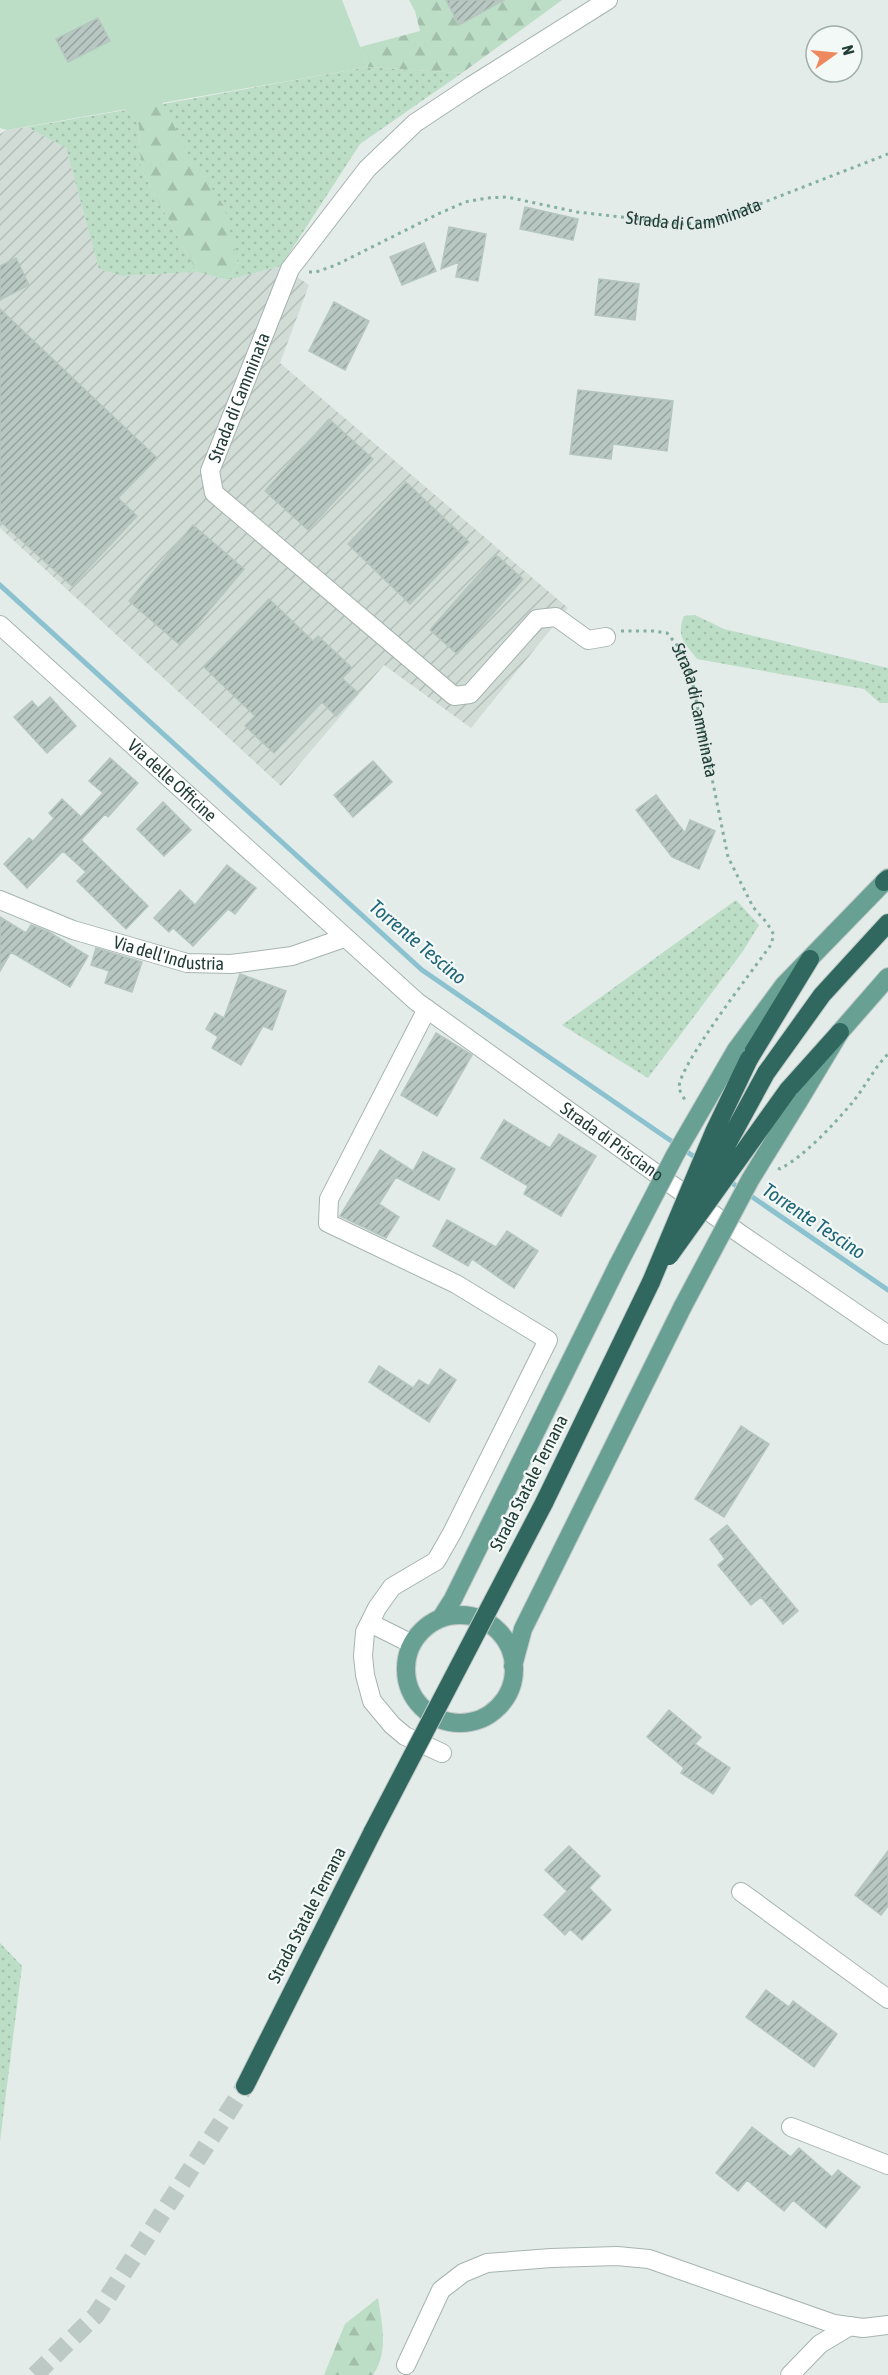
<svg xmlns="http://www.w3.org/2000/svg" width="888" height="2375" viewBox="0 0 888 2375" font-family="'Asap Condensed',sans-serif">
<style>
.industrial{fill:url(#industrial-furrows)}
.grass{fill:url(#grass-dots)}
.forest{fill:url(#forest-firs)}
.park{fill:#bcddc6}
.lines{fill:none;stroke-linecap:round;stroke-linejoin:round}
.stream{stroke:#8cc2cf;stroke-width:5}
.building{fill:url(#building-hatch);stroke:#b5c6bf;stroke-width:1.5}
.highway-tunnel{stroke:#bdc9c5;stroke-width:18;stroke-dasharray:18 9;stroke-linecap:butt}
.minor-casing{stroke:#a6b4af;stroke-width:20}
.major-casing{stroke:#c1c9c7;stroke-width:20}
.highway-casing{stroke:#c1c9c7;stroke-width:20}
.path{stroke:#84afa3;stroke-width:3;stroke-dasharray:3 4.5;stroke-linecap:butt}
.minor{stroke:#fff;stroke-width:18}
.major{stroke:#68a094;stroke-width:18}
.highway{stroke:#30685f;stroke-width:18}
.major-bridge-casing{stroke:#c1c9c7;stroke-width:20;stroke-linecap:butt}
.highway-bridge-casing{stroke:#c1c9c7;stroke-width:20;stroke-linecap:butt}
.major-bridge{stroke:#68a094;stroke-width:18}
.highway-bridge{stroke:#30685f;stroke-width:18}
.labels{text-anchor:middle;stroke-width:4.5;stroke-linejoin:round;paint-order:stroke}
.street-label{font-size:18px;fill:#233d37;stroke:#f3f9f6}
.water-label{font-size:20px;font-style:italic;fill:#1f6577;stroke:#f3f9f6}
</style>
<defs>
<pattern id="industrial-furrows" width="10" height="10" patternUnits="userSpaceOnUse" patternTransform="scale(1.5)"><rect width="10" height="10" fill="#d1dcd7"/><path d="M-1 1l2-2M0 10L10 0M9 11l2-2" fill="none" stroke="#b3beb9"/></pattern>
<pattern id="grass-dots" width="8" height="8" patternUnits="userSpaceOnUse" patternTransform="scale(1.5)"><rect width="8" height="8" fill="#bcddc6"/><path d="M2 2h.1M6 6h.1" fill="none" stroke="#a1bfab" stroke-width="1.8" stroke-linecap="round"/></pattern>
<pattern id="forest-firs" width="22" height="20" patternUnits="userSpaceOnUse" patternTransform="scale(1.5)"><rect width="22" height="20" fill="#bcddc6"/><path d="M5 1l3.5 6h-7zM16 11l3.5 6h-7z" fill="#a1bfab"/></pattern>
<pattern id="building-hatch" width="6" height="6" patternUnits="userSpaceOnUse" patternTransform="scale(1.5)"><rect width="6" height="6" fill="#b8c7c1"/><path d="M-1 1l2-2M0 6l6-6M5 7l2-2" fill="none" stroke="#95a39e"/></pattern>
</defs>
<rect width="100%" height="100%" fill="#e3ece8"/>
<path class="industrial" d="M27,127L66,148L99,269L122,276L197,272L228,280L281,266L309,285L280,363L568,608L471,728L384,665L281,786L0,528V134L7,130Z"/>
<path class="grass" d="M368,67L462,73L360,144L281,266L228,280L238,263L163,104Z
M126,110L139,125L141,169L197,272L122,276L99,269L66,148L27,127Z
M695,615L724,629L888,668V703H880L864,689L697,659C684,642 676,637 684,616Z
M736,900L759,925L743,951L648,1078L562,1025Z
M0,1943L22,1966L0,2141Z"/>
<path class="forest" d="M409,0H562L462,73L368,67L360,47L420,31L415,11Z
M123,23L188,154L224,206L238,263L228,280L197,272L141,169L139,125L108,90Z
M378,2298C382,2324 389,2352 373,2375H324L345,2324Z"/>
<path class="park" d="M0,0H342L368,67L7,130L0,128Z"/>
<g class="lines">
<path class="stream" d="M0,585L422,970L699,1160
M729,1181L888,1290"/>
</g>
<path class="building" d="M446,0H504L459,25Z
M98,18L110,41L68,62L56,39Z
M525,207L578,219L573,240L520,229Z
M449,227L486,234L478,281L456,277L459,262L441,269Z
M424,243L436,271L402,285L390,257Z
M16,258L29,285L0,300V266Z
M599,279L639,284L635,320L595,315Z
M334,302L369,321L345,370L309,351Z
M0,309L157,458L118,498L137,516L72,586L0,521Z
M578,390L673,401L667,451L613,444L611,459L570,454Z
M329,419L373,459L308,530L265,491Z
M406,482L469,542L410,604L348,544Z
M193,525L244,569L180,645L129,601Z
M496,555L523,579L457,654L430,630Z
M269,599L313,641L318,636L352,668L342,678L358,693L336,716L322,702L274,753L245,726L255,716L204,667Z
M50,697L76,726L47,753L14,717L32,701L38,708Z
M110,758L138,783L108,817L105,814L81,840L148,906L126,929L77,881L86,872L63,851L27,888L4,864L29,838L33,841L54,818L49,813L62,799L81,817L103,793L89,781Z
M373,761L392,782L353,817L334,795Z
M656,795L685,833L690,820L715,831L699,869L672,857L636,810Z
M163,802L191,830L164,856L137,829Z
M227,865L256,888L235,914L228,909L193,946L173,928L169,932L154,918L180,890L195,905Z
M0,917L26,933L31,925L49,932L88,956L70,987L11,952L0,971Z
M96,948L142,962L132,992L105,983L109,971L91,965Z
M240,974L286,991L272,1030L263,1026L241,1065L212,1048L218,1037L206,1029L215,1013L224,1018Z
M436,1033L472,1055L437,1116L401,1095Z
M504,1120L550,1148L559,1134L596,1156L561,1216L524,1194L528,1186L481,1158Z
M380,1150L413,1171L423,1152L455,1169L439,1200L396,1177L379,1204L399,1217L386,1238L340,1216Z
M447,1220L496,1247L507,1231L538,1251L514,1288L472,1259L468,1266L433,1246Z
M379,1366L413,1388L419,1380L429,1386L440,1369L456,1380L429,1422L369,1382Z
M741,1426L769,1444L724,1517L695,1499Z
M727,1525L798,1611L783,1624L761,1597L751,1605L718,1565L725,1559L710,1539Z
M669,1710L701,1737L695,1744L730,1768L713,1794L681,1773L684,1768L647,1737Z
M569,1846L600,1876L589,1888L611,1910L582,1940L570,1929L565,1935L544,1915L567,1891L545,1870Z
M888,1851V1906L881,1915L855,1895Z
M766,1990L789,2007L793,2001L837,2034L814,2067L746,2017Z
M752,2127L791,2157L799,2148L832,2177L838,2170L860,2187L826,2228L793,2200L784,2211L747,2180L738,2191L716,2173Z"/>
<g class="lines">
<path class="highway-tunnel" d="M35,2375L96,2315L245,2086"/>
<defs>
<g id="minor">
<path id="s3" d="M0,625L417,1002L739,1233L888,1335"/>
<path id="s4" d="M606,637L588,640L556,617L537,619L470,694L454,696L214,493L210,471L290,269L367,169L415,123L471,86L608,0"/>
<path id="s5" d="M0,900L73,930L187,963L231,964L292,956L344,938"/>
<path d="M427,1009L329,1199L328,1223L456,1284L548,1340L452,1533L436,1561L392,1587L377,1608L365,1632L363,1656L365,1675L372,1701L392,1725L405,1736L442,1753"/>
<path d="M370,1623L412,1644"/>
<path d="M741,1892L888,1999"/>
<path d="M791,2127L888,2165"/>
<path d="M406,2365L441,2290L463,2273L487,2263L551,2258L617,2256L649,2259L834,2324L863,2328L888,2325"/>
<path d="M790,2375L820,2344L850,2326"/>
</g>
<path id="major" d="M736,1050L784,985L888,878
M798,1102L840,1032L888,977
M406 1669a54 54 0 1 1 108 0a54 54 0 1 1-108 0Z
M441,1618L453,1599L618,1265
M513,1666L523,1629L683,1306"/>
<path id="highway" d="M884,882L888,879
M749,1059L810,959
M766,1073L822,995L888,923
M788,1090L840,1032
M544,1503L651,1282
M245,2086L373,1831"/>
</defs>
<use href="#minor" class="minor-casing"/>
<use href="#major" class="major-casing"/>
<use href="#highway" class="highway-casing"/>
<g class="path">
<path id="s1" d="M309,272H316L336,265L438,214L465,202L487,198L507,197L577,212L683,224L710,222L739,212L888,154"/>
<path id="s2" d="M621,631H653L667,633L677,645L691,675L728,857L753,907L767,923L774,935L770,946C754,969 678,1066 679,1088C680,1092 684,1097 685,1101"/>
<path d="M778,1168L780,1169C807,1154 832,1126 852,1103C865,1087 874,1068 888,1054"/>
</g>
<use href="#minor" class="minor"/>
<use href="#major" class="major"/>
<use href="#highway" class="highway"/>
<defs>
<path id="major-bridge" d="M618,1265L675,1155L736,1050
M683,1306L750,1180L798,1102"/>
<path id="highway-bridge" d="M696,1201L766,1073
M669,1256L788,1090
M651,1282L714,1132L749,1059
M373,1831L544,1503"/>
</defs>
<use href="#major-bridge" class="major-bridge-casing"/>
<use href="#highway-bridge" class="highway-bridge-casing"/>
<use href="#major-bridge" class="major-bridge"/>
<use href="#highway-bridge" class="highway-bridge"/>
</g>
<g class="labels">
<g class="street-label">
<text dy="6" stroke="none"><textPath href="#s1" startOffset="404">Strada di Camminata</textPath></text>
<text dy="6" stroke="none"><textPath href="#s4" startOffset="609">Strada di Camminata</textPath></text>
<text dy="6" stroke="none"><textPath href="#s2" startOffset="130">Strada di Camminata</textPath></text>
<text dy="6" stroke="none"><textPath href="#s3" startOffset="232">Via delle Officine</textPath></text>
<text dy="6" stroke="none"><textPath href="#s5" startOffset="178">Via dell'Industria</textPath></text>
<text dy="6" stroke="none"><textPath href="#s3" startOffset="802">Strada di Prisciano</textPath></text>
<text transform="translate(529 1483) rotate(-63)" y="6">Strada Statale Ternana</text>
<text transform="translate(307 1915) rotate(-63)" y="6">Strada Statale Ternana</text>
</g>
<g class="water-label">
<text transform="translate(418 942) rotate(40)" y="7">Torrente Tescino</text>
<text transform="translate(814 1221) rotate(34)" y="7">Torrente Tescino</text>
</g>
</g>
<g transform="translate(834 54) rotate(75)"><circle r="28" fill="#f3f9f6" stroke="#a0aeaa" stroke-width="1.5"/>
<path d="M0-4.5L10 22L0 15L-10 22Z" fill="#ee885f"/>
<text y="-9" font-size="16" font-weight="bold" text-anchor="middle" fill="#233d37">N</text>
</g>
</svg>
